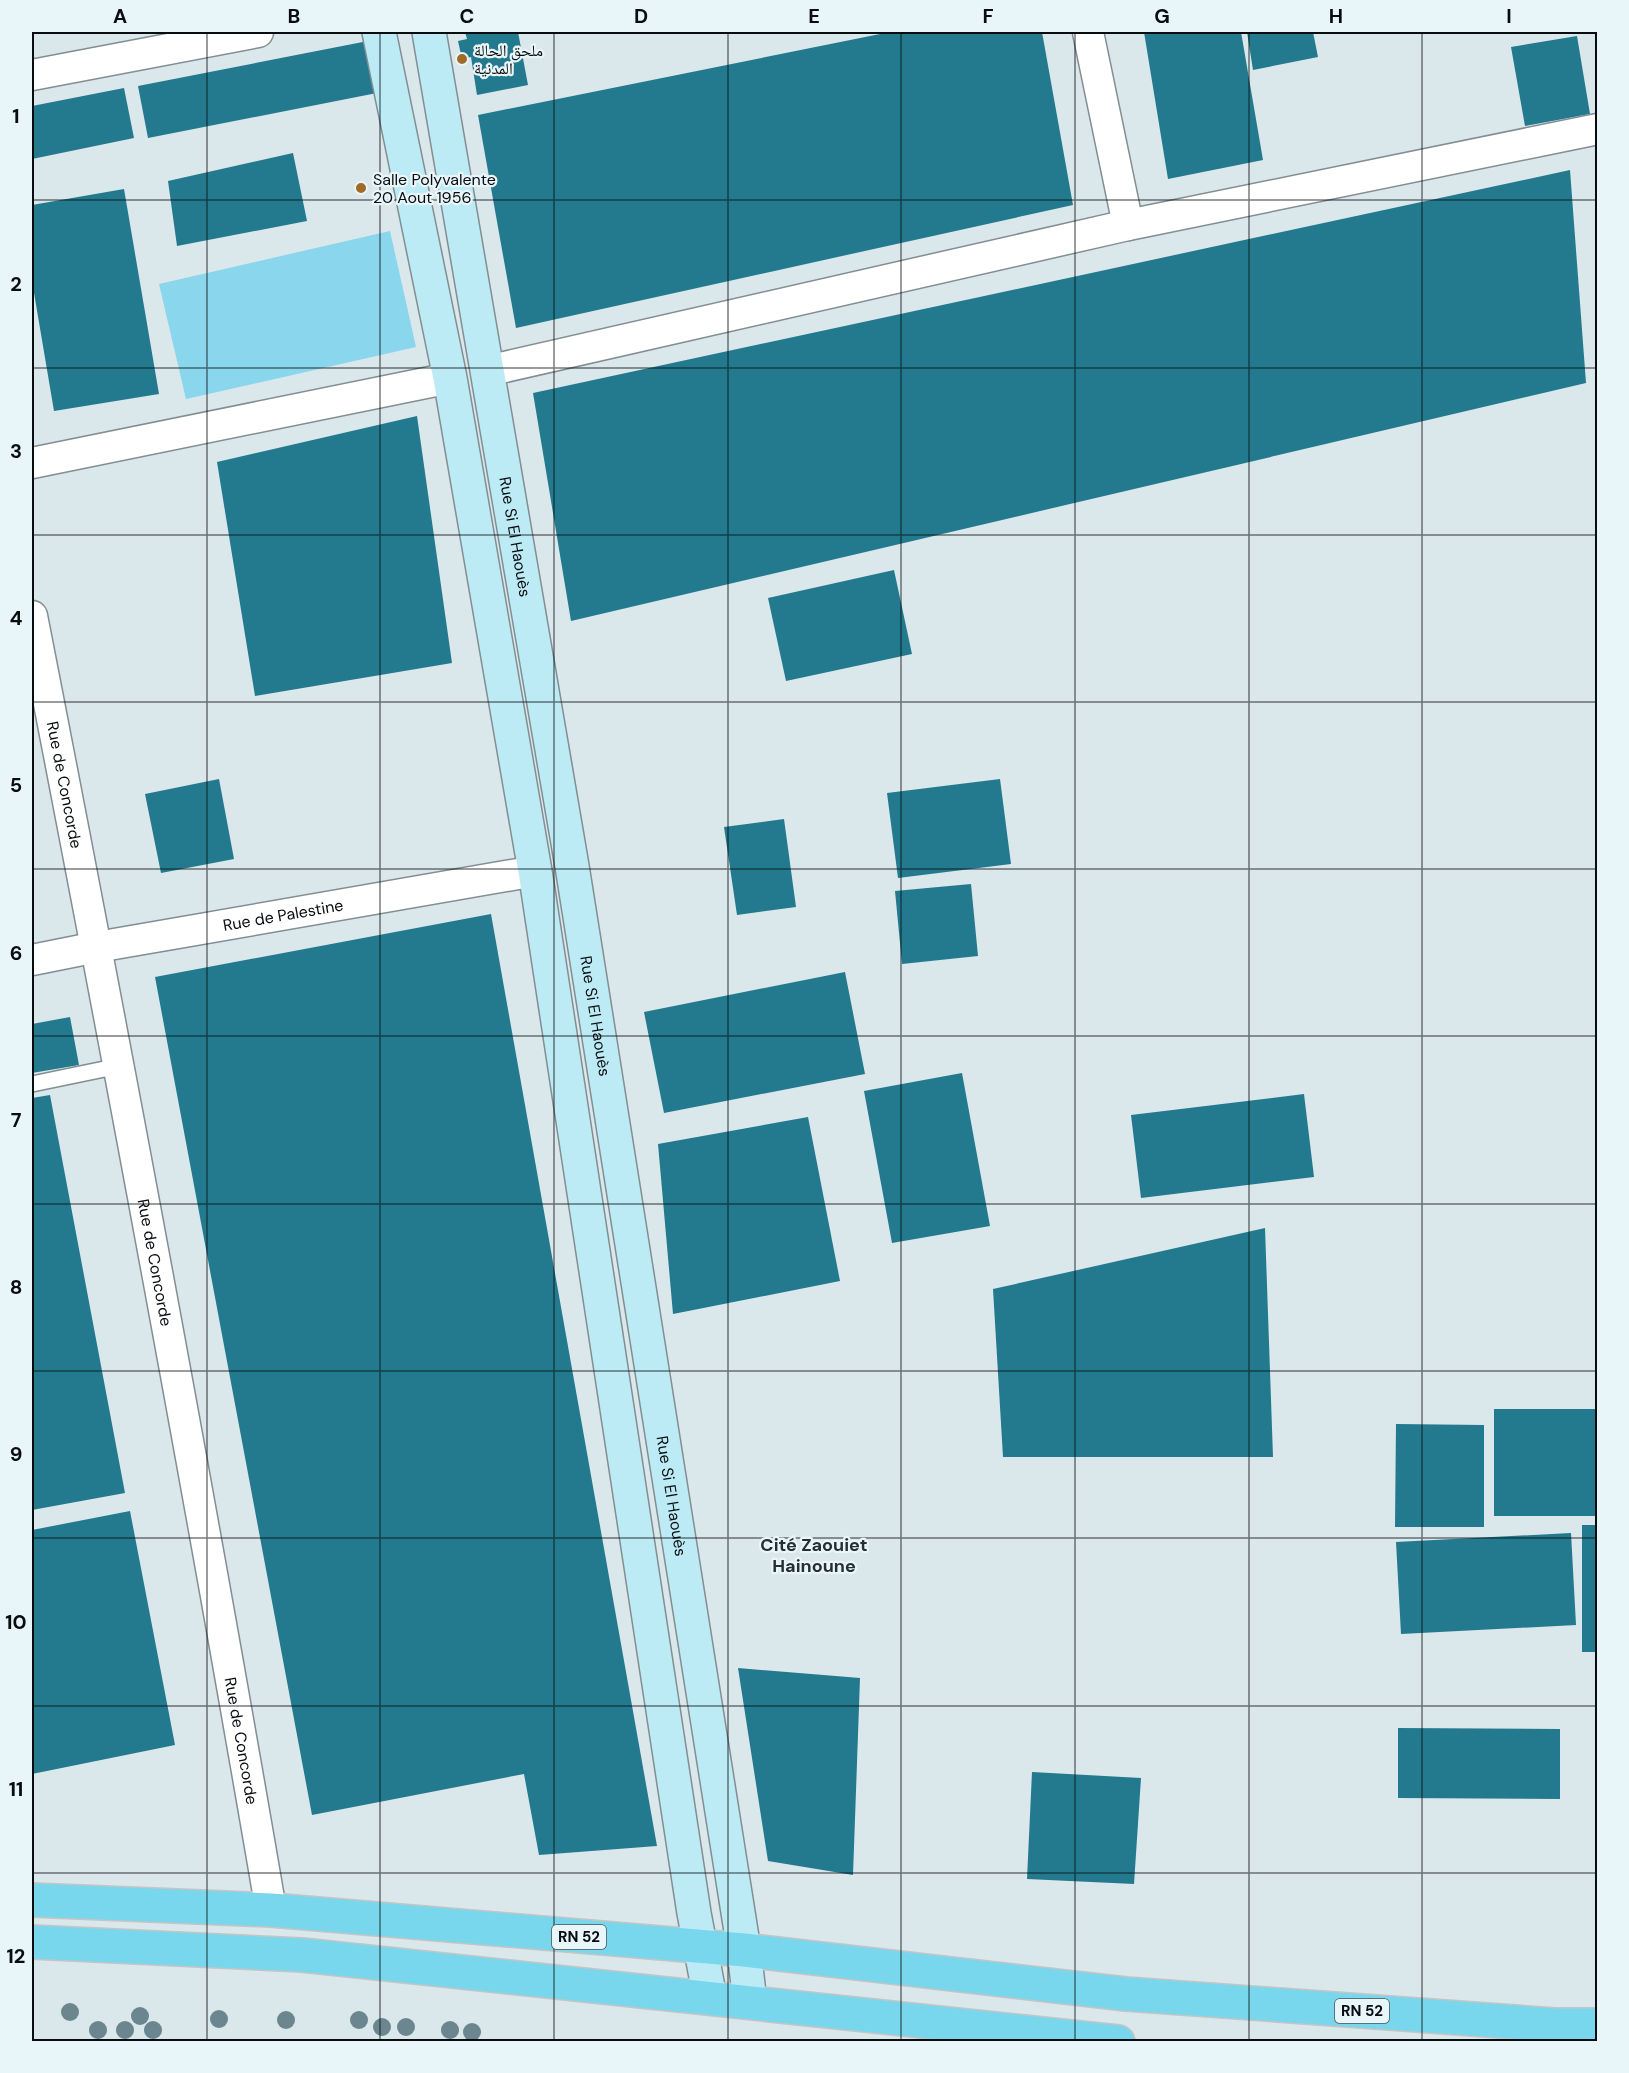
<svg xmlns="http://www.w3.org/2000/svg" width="1629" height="2073" viewBox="0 0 1629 2073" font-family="'DM Sans','Noto Naskh Arabic',sans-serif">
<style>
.pitch{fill:#89d6ed}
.building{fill:#23798e}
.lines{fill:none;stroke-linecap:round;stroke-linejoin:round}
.lane-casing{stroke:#828e92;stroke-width:18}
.street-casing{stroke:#828e92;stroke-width:33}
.secondary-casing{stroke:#828e92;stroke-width:36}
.primary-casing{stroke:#c4c5c5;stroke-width:36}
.lane{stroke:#fff;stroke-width:15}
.street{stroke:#fff;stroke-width:30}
.secondary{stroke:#bcebf6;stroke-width:33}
.primary{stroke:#78d7ec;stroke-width:33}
.tree{fill:#6b868e}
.grid{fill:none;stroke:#090d0f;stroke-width:1.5;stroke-opacity:0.55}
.poi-dot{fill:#a16a25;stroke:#e8f5f9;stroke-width:2}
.labels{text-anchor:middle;stroke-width:4.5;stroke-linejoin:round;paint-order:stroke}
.shield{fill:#e8f5f9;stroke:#4c5355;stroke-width:1.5}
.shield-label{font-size:15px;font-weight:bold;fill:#090d0f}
.poi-label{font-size:16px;fill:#090d0f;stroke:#e8f5f9;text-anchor:start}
.street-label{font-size:16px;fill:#090d0f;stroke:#e8f5f9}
.neighbourhood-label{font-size:18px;font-weight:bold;fill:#263034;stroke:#e8f5f9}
.neatline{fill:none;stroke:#090d0f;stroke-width:2}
.grid-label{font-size:20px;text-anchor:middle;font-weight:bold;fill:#090d0f}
</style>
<rect width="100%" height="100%" fill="#dae7eb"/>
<path class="pitch" d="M390,231L416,347L186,399L159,284Z"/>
<path class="building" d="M465,32H518L528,85L477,95L471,57L462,59L458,41L467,39Z
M890,32H1042L1073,205L516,328L478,115Z
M1144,32H1241L1263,160L1168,179Z
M1247,32H1313L1318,57L1253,70Z
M1577,36L1590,114L1525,126L1511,47Z
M373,40L382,92L148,138L138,86Z
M124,88L134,138L32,159V106Z
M293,153L307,221L177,246L168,181Z
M1570,170L1586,383L571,621L533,393Z
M124,189L159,394L54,411L32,281V205Z
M417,416L452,663L255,696L217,462Z
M894,570L912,654L786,681L768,598Z
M219,779L234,859L161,873L145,794Z
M1000,779L1011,864L898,878L887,793Z
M784,819L796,907L737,915L724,827Z
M971,884L978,956L902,964L895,891Z
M491,914L657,1846L539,1855L524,1774L312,1815L155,977Z
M845,972L865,1074L664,1113L644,1012Z
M70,1017L79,1065L32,1073V1024Z
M962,1073L990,1226L892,1243L864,1091Z
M1304,1094L1314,1177L1141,1198L1131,1115Z
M50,1095L125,1493L32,1510V1098Z
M808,1117L840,1281L673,1314L658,1144Z
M1265,1228L1273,1457H1003L993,1289Z
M1494,1409H1598V1516H1494Z
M1396,1424L1484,1425V1527H1395Z
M130,1511L175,1745L32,1774V1530Z
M1582,1525H1598V1652H1582Z
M1571,1533L1576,1625L1401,1634L1396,1542Z
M738,1668L860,1678L853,1875L768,1861Z
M1398,1728L1560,1729V1799L1398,1798Z
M1032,1772L1141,1778L1134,1884L1027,1879Z"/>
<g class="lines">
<defs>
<path id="lane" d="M32,1084L119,1066"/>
<g id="street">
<path d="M1088,32L1128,225"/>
<path d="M32,75L258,32"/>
<path d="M487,371L1128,225L1598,129"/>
<path d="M32,463L450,378"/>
<path id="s1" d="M32,616C116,1046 197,1478 271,1910"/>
<path id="s2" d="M32,960L97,947L535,871"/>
</g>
<g id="secondary">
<path d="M379,32L450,378L535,871L694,1913L710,1998"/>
<path id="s3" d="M429,32L572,866L744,1950L750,2002"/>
</g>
<path id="primary" d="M32,1900L271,1910L744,1950L1126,1994L1555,2025H1598
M32,1942L302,1955L1118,2042"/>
</defs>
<use href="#lane" class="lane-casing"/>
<use href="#street" class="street-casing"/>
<use href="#secondary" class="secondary-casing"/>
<use href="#primary" class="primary-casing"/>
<use href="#lane" class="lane"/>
<use href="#street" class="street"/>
<use href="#secondary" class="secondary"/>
<use href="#primary" class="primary"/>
</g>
<g class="tree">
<circle cx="70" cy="2012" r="9"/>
<circle cx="140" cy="2016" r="9"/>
<circle cx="219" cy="2019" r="9"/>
<circle cx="286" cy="2020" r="9"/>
<circle cx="359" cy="2020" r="9"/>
<circle cx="382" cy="2027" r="9"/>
<circle cx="406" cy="2027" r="9"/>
<circle cx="98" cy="2030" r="9"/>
<circle cx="125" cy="2030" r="9"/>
<circle cx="153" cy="2030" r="9"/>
<circle cx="450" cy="2030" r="9"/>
<circle cx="472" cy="2032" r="9"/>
</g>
<path class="grid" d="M207,32V2042M380,32V2042M554,32V2042M728,32V2042M901,32V2042M1075,32V2042M1249,32V2042M1422,32V2042M32,200H1598M32,368H1598M32,535H1598M32,702H1598M32,869H1598M32,1036H1598M32,1204H1598M32,1371H1598M32,1538H1598M32,1706H1598M32,1873H1598"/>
<g class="poi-dot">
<circle cx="462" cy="59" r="6"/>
<circle cx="361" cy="188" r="6"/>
</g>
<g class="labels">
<g class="shield">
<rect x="552" y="1925" width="54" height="24" rx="4.5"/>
<rect x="1335" y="1999" width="54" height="24" rx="4.5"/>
</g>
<g class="shield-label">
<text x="579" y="1942">RN 52</text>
<text x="1362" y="2016">RN 52</text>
</g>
<g class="poi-label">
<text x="474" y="56">ملحق الحالة<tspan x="474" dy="18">المدنية</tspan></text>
<text x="373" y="185">Salle Polyvalente<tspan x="373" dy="18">20 Aout 1956</tspan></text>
</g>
<g class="street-label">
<text dy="6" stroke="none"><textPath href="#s3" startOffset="512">Rue Si El Haouès</textPath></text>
<text dy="6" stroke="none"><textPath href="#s1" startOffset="172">Rue de Concorde</textPath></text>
<text dy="6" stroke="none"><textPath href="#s2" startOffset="255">Rue de Palestine</textPath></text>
<text dy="6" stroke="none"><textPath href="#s3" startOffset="998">Rue Si El Haouès</textPath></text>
<text dy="6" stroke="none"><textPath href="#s1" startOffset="658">Rue de Concorde</textPath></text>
<text dy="6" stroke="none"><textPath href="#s3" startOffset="1484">Rue Si El Haouès</textPath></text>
<text dy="6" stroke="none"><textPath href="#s1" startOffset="1144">Rue de Concorde</textPath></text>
</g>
<g class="neighbourhood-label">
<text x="814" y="1551">Cité Zaouiet<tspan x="814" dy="21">Hainoune</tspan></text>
</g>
</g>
<rect width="1629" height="2073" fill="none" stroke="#e8f5f9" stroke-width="66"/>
<rect x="33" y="33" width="1563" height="2007" class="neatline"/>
<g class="grid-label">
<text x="120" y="23">A</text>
<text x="294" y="23">B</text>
<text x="467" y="23">C</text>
<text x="641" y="23">D</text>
<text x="814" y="23">E</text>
<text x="988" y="23">F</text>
<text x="1162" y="23">G</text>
<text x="1336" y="23">H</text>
<text x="1509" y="23">I</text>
<text x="16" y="123">1</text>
<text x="16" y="291">2</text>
<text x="16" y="458">3</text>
<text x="16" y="625">4</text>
<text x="16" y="792">5</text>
<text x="16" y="960">6</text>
<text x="16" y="1127">7</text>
<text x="16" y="1294">8</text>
<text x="16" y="1461">9</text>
<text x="16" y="1629">10</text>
<text x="16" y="1796">11</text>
<text x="16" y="1963">12</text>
</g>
</svg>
